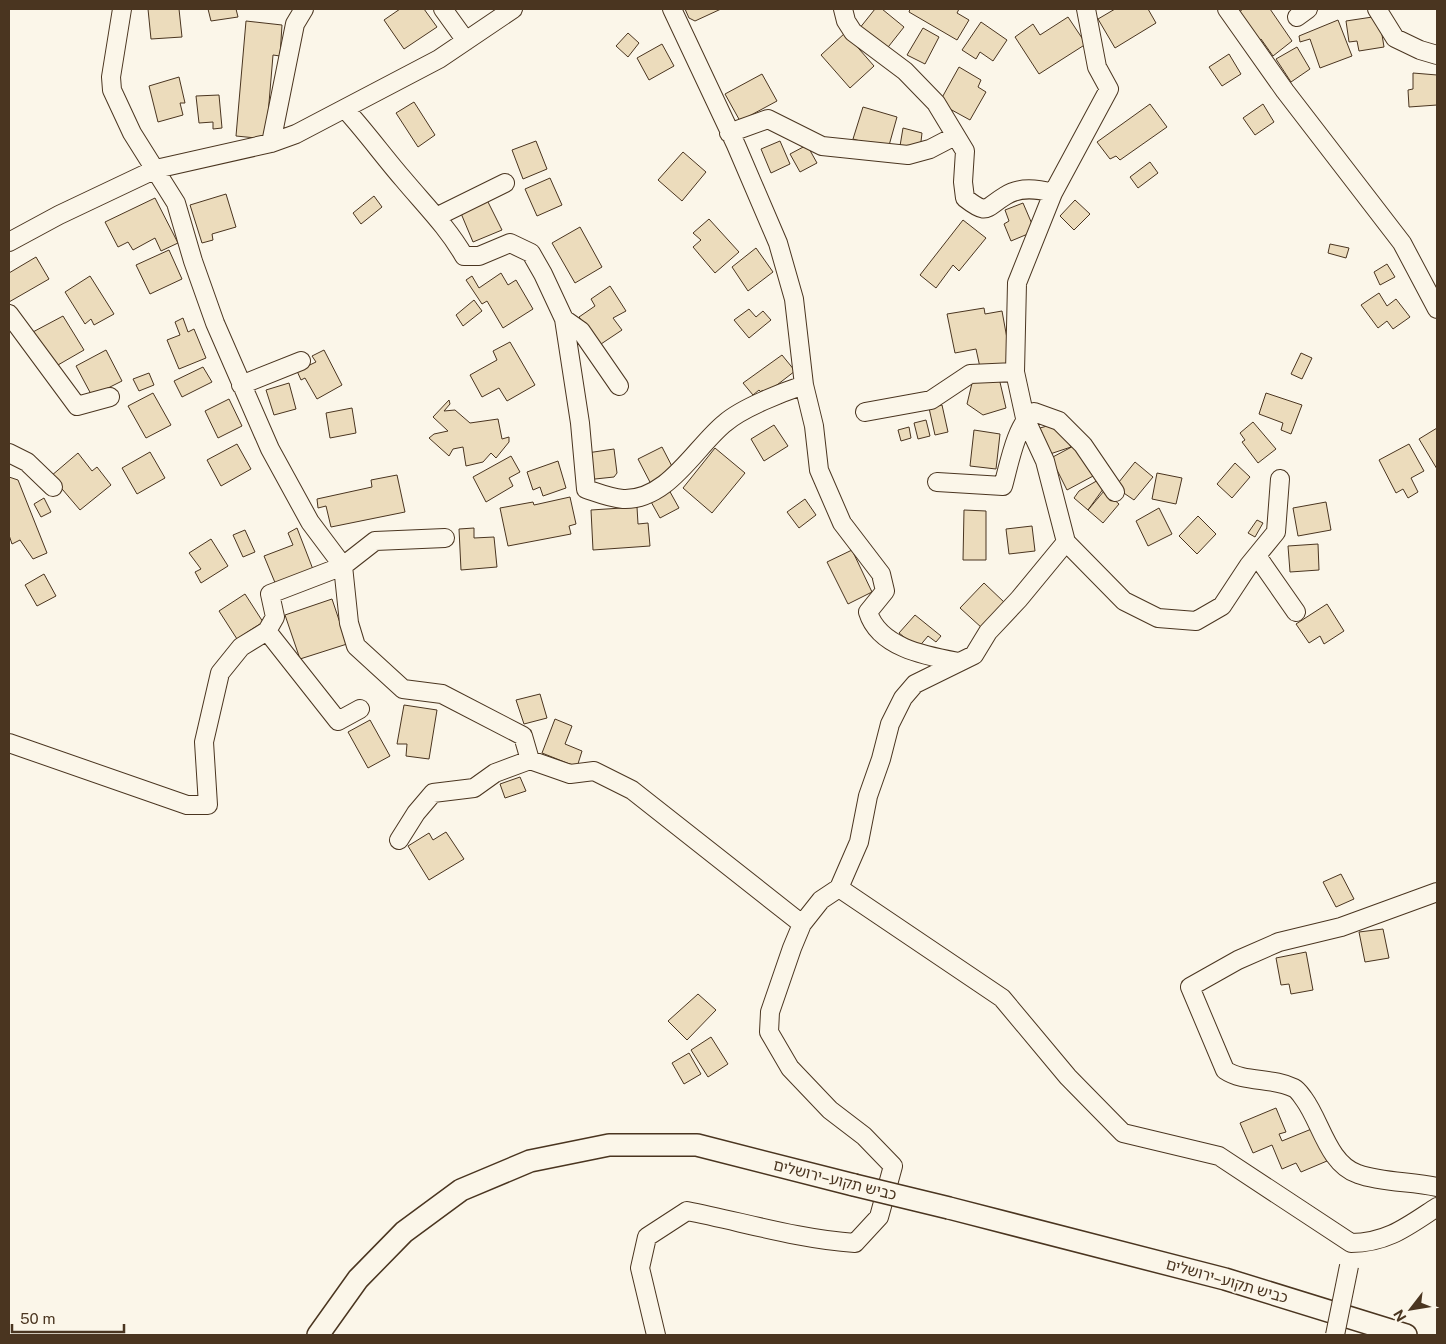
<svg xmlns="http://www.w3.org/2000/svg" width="1446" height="1344" viewBox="0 0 1446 1344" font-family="'Public Sans','Noto Sans Hebrew',sans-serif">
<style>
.building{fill:#ecdcbc;stroke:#4a3520}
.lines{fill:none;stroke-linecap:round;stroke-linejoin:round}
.minor-casing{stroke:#4a3520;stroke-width:20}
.major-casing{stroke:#4a3520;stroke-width:24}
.minor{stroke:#fbf6e9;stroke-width:18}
.major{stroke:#fbf6e9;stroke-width:21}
.minor-bridge-casing{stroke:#4a3520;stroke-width:20;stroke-linecap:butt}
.major-bridge-casing{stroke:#4a3520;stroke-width:24;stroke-linecap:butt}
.minor-bridge{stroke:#fbf6e9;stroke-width:18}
.major-bridge{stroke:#fbf6e9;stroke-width:21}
.labels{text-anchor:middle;stroke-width:4;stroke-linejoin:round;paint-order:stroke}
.street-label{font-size:15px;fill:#4a3520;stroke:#fbf6e9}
</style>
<rect width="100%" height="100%" fill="#fbf6e9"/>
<path class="building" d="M148,9H179L182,37L151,39Z
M208,9H236L238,17L211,21Z
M400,9H424L437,27L404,49L384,20Z
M685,9H721L695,21L689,18Z
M875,9H882L904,27L885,51L859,29Z
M910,9H959L957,13L969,20L957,40L909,12Z
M1115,9H1148L1156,23L1115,48L1098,19Z
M1243,9H1270L1292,41L1273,56L1261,39L1255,44L1235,15Z
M1379,16L1384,47L1359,51L1357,41L1349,42L1346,21Z
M1068,17L1086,44L1039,74L1015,37L1033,24L1040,35Z
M1338,20L1352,56L1320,68L1310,39L1300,42L1299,36Z
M246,21L282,25L280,56L273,55L266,139L236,136Z
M981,22L1007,40L993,61L980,52L976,59L962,50Z
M923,28L939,37L925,64L907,55Z
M628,33L639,43L628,57L616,46Z
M845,33L874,66L850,88L821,55Z
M662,44L674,66L649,80L637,58Z
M1297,47L1310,69L1291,82L1276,59Z
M1229,54L1241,74L1222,86L1209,67Z
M959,67L981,80L978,87L986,92L970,120L939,103Z
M1413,73L1437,75V105L1409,107L1408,90L1413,89Z
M762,74L777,101L740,121L725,94Z
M179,77L185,103H180L183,115L158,122L149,86Z
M219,95L222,128L213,129V122L199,123L196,96Z
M414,102L435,135L418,147L396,113Z
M1150,104L1167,127L1120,160L1116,156L1110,159L1097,142Z
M1263,104L1274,122L1255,135L1243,118Z
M863,107L897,117L888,149L853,139Z
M903,128L922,133L920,150L900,146Z
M536,141L547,169L523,179L512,150Z
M780,141L790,164L771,173L761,149Z
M807,145L817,163L800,172L790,154Z
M683,152L706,172L682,201L658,180Z
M1150,162L1158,173L1138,188L1130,177Z
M550,178L562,205L537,216L525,189Z
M226,194L236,227L212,234L213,240L202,243L190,205Z
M374,196L382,207L361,224L353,213Z
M155,198L178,243L161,251L155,238L133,250L128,242L118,247L105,222Z
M487,200L502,230L473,242L460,211Z
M1075,200L1090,214L1074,230L1060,216Z
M1023,203L1035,231L1011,241L1004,224L1009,221L1005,210Z
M709,219L739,252L715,273L693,247L701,240L693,233Z
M963,220L986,238L959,271L953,265L936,288L920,275Z
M580,227L602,267L575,283L552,243Z
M1330,244L1349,248L1346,258L1328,253Z
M756,248L773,272L748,291L732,267Z
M169,250L182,279L150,294L136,265Z
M36,257L49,279L9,302V273Z
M1387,264L1395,277L1380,285L1374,272Z
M501,273L508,285L516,280L533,309L503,328L487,301L482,304L466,280L472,276L479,288Z
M90,276L114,314L94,325L91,319L85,324L65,292Z
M610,286L626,311L613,318L622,330L598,346L579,317L595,306L591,299Z
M1379,293L1387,306L1396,299L1410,317L1393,329L1387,321L1378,328L1361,305Z
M474,300L482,311L463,326L456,315Z
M984,308L985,314L1002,311L1012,366L981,372L976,349L955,353L947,314Z
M749,309L756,317L763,311L771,320L749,338L734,320Z
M63,316L84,350L51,369L31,333Z
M183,318L188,332L194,329L206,358L179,369L167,340L180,335L175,322Z
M510,342L535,385L507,401L499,388L482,397L470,375L497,360L493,351Z
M106,350L122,381L92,396L76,366Z
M324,350L342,385L317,399L305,378L301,380L297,371L316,362L312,356Z
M1301,353L1312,358L1302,379L1291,374Z
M782,355L795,371L764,395L759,390L753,395L743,383Z
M203,367L212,382L182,397L174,381Z
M149,373L154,385L139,391L133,379Z
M999,378L1006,408L983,415L967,404L973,379Z
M289,383L296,409L274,415L266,390Z
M153,393L171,425L146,438L128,406Z
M1266,393L1302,405L1291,434L1281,430L1283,423L1259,414Z
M229,399L242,426L218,438L205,411Z
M449,400L450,404L444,411L455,410L470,423L498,419L502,439L509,437V442L496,458L491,453L483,462L466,466L463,447L453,449L449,456L429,438L434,434L448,431L433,417Z
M942,405L948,432L935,435L929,408Z
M352,408L356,433L330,438L326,413Z
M926,420L930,436L918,439L914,423Z
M1253,422L1276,449L1258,463L1242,442L1245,440L1240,433Z
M774,425L788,446L764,461L751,439Z
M1047,426L1063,433L1071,447L1050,454L1040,428Z
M909,427L911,438L901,441L898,430Z
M1437,428V469L1419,439Z
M974,430L1000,434L996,469L970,466Z
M1079,443L1095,475L1067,490L1051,458Z
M237,444L251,469L221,486L207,460Z
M1409,444L1424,471L1411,478L1418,492L1408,498L1403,489L1396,493L1379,460Z
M662,447L676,474L652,486L638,459Z
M715,448L745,473L712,513L683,488Z
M614,449L617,473L614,477L595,479L590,474L587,453Z
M150,452L165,478L137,494L122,468Z
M78,453L92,471L97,467L111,485L80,510L51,476Z
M511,456L520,472L509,478L513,486L486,502L473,477Z
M558,461L566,488L543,496L540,487L533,490L527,472Z
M1135,462L1153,477L1134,500L1115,487Z
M1235,463L1250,477L1232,498L1217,484Z
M1157,473L1182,478L1176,504L1152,499Z
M397,475L405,512L331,527L326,506L318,508L317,499L372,487L371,480Z
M9,477L18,480L47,553L33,559L20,540L12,544L9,535Z
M1100,479L1106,485L1088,510L1074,498L1079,491Z
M669,490L679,508L660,518L650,500Z
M1104,491L1119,504L1103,523L1088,510Z
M570,497L576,524L569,526L571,534L508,546L500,508L533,502L534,505Z
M44,498L51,512L41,517L34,504Z
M805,499L816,515L799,528L787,512Z
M1326,502L1331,530L1298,536L1293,508Z
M637,507L638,524L648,523L650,546L593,550L591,510Z
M1159,508L1172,534L1148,546L1136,521Z
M964,510L986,511V560H963Z
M1198,516L1216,534L1197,554L1179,536Z
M1257,520L1263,523L1255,537L1248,533Z
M1032,526L1035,551L1009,554L1006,529Z
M297,528L314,572L276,585L264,556L293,545L288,533Z
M474,528V538L494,537L497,567L461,570L459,529Z
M245,530L255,552L243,557L233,535Z
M211,539L228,566L201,583L195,572L201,569L189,553Z
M1318,544L1319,570L1290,572L1288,546Z
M852,550L872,592L848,604L827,562Z
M44,574L56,596L37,606L25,585Z
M984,583L1005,603L982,628L960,608Z
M245,594L263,622L237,639L219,611Z
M332,599L347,644L300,659L285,615Z
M1327,604L1344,631L1324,644L1320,636L1309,643L1296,624Z
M915,615L941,636L936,642L928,636L918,648L899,633Z
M540,694L547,718L524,724L516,700Z
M404,705L437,710L429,759L406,756L407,744H397Z
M555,719L572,726L565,744L582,751L577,767L542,753Z
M370,720L390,756L368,768L348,732Z
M520,777L526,791L505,798L500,784Z
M446,832L464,859L429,880L408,846L429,833L433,840Z
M1341,874L1354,899L1336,907L1323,882Z
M1383,929L1389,958L1365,962L1359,932Z
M1306,952L1313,990L1291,994L1289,984L1281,985L1276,958Z
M698,994L716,1010L687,1040L668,1021Z
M711,1037L728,1064L708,1077L691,1050Z
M689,1053L701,1074L684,1084L672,1063Z
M1276,1108L1286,1132L1279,1134L1282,1141L1314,1128L1327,1161L1301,1172L1296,1163L1282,1169L1272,1145L1253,1153L1240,1123Z"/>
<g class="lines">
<defs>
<path id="minor" d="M122,9L111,77L112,90L132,133L176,203L193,261L215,323L270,449L310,522L343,566L349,623L356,646L403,689L442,694L523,736L530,760L570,774L594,771L632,790L802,924
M443,9L466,41
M672,9L736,145L778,243L794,299L804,385L814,426L819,470L842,523L881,574L885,591L868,612C879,648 927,656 959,662
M843,9L846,21L853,32L905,71L936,103L965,151L963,182L965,198C988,216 985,208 1005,196C1020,186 1038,189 1053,193
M1227,9L1285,91L1402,243L1437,309
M1377,9L1395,38L1420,50L1437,55
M1297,17L1308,9
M345,109C366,132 384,157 404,180C425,205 448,228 464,256H479L510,243L531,253L543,274L564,319L580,423L586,489C598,493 610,498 623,499C668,501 696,446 725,423C742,408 783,392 804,385
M729,133L768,119L822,146L908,155L930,149L955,136
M271,143L295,24L304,9
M436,217L505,183
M9,242L59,215L156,169L271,143L296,134L439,59L513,9
M9,314L77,406L110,397
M564,319L581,331L619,386
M241,385L301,361
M865,412L931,400L970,374L1015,372
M9,453L27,462L53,487
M937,482L1003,486C1009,465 1016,424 1034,412L1059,421L1083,445L1115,492
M1066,542L1124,601L1158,618L1196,621L1222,606L1249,565L1276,532L1280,479
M1257,556L1296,612
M267,631L338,721L360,709
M9,743L187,805H208L204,742L220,673L241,647L267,631L275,617L270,594L343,566L375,541L445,538
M399,840L416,813L433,793L474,788L495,773L530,760
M839,888L1002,998L1068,1077L1123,1133L1219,1156L1351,1243C1387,1243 1408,1226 1437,1207
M1437,892L1341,927L1279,942L1238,960L1190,987L1225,1070C1244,1083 1272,1077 1294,1088C1298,1090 1301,1095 1304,1099C1321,1122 1328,1164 1358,1174C1383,1183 1412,1181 1437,1187
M656,1335L640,1268L647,1237L687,1211C743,1222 798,1239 855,1243L879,1217L893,1166L864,1136L830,1110L790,1068L769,1032L770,1012L792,948L802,924L821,900L839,888L859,842L868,796L881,759L890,724L903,698L915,684L974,655L988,632L1019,599L1066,542L1045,461L1025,418L1015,372L1017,283L1053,193L1109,89L1097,67L1086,9"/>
<path id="major" d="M949,1208L1225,1279L1406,1335
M318,1335L358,1279L404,1232L461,1190L530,1161L609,1145H697L854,1185"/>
</defs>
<use href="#minor" class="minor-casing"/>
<use href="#major" class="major-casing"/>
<use href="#minor" class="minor"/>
<use href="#major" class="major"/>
<defs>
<path id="minor-bridge" d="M1335,1335L1349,1266"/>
<path id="major-bridge" d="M854,1185L949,1208"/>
</defs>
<use href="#minor-bridge" class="minor-bridge-casing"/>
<use href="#major-bridge" class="major-bridge-casing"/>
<use href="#minor-bridge" class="minor-bridge"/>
<use href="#major-bridge" class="major-bridge"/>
</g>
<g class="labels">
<g class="street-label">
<text transform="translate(835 1180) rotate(14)" y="5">כביש תקוע–ירושלים</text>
<text transform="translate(1227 1281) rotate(16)" y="5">כביש תקוע–ירושלים</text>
</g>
</g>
<rect width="1446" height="1344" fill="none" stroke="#4a3520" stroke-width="20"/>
<g transform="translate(1411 1309) rotate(239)" stroke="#fbf6e9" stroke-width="4" paint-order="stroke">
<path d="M0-4L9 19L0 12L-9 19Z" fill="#4a3520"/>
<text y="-8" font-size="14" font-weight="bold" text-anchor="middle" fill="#4a3520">N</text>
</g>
<path d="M12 1324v8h112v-8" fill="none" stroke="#4a3520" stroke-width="2.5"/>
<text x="20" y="1324" font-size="15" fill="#4a3520" stroke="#fbf6e9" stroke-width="4" paint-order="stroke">50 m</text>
</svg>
